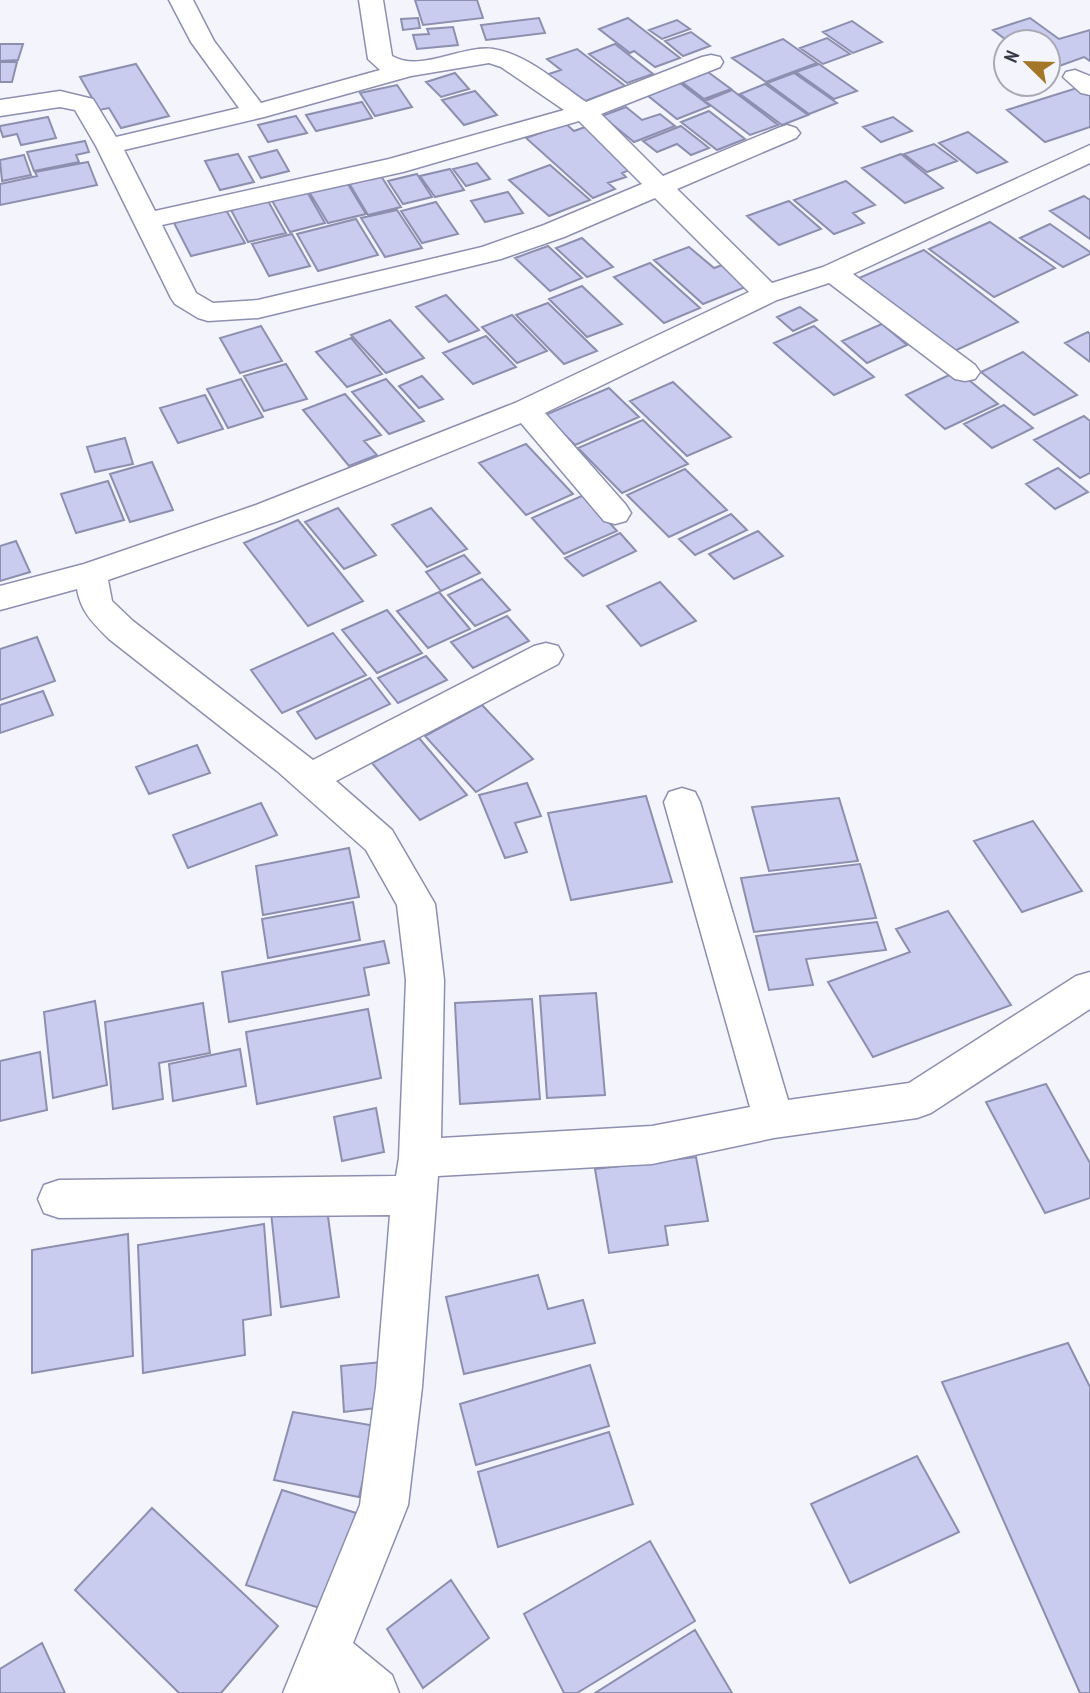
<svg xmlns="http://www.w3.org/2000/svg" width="1090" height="1693" viewBox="0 0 1090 1693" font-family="'PT Sans Narrow',sans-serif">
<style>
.building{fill:#caccef;stroke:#8d8faf;stroke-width:2}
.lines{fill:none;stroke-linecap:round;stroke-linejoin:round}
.street-casing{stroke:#8d8fb0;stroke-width:3}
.street{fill:#fff;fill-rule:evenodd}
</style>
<rect width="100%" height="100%" fill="#f4f4fc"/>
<path class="building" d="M415,0H477L483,18L423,25Z
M418,18L420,28L403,30L401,19Z
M539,18L545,33L486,40L481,25Z
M628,18L680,58L655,67L634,51L630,53L599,29Z
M1030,18L1059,39L1090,30V61L1084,57L1048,70V42H1009L993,30Z
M677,20L690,29L662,39L649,30Z
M852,21L882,42L853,53L823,32Z
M453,27L458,45L417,49L413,35L429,34L427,29Z
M691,32L710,46L683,56L665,41Z
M827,38L850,54L823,64L800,48Z
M783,39L817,63L766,82L732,58Z
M0,44H23L18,60L0,61Z
M615,44L653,74L627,83L589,54Z
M577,49L590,59L625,86L580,103L546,75L561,70L547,59Z
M0,62H17L12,82H0Z
M136,64L169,116L121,128L109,108L99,110L80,77Z
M819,64L857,91L834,99L796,72Z
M708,72L731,89L704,99L682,82Z
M455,73L469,89L441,97L426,82Z
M794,73L837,103L809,114L767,83Z
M680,83L710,106L677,119L647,95Z
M765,84L808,115L782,125L740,94Z
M397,85L412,107L375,116L360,93Z
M1080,87L1090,94V127L1045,142L1007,110Z
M732,90L778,125L750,135L705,101Z
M475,91L497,115L464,125L442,100Z
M362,102L372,118L316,131L306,115Z
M626,107L642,120L660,114L675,126L634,142L602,116Z
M709,111L745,139L717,150L681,122Z
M296,116L307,133L268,142L258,125Z
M48,117L56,138L21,145L17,134L3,137L0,128V126Z
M893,117L912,131L881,142L863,127Z
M566,124L574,131L588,126L637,167L622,173L626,177L608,183L615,189L593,198L526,138Z
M681,126L709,148L691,155L677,144L657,152L643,141Z
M968,132L1007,162L977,173L939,143Z
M85,141L89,152L76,155L79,162L34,171L27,152Z
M934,144L957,161L927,172L904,154Z
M277,150L289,171L261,178L249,157Z
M238,154L254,182L220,190L205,161Z
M901,154L943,188L905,203L862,168Z
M24,155L31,175L2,181L0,160Z
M88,162L97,185L0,205V184L37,176L35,172Z
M477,163L490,179L466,186L453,169Z
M550,165L590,200L549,216L509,180Z
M450,169L464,190L435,197L420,176Z
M417,174L432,197L403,204L388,181Z
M381,176L401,207L368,215L349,183Z
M346,181L366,214L328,223L308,190Z
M846,181L875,205L853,213L864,223L834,234L794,200Z
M306,190L325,223L290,232L271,199Z
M508,192L523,213L485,222L471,201Z
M1084,196L1090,200V239L1050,211Z
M268,201L286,233L248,242L231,210Z
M789,201L821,229L779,245L747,216Z
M436,202L458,234L422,243L401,211Z
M226,210L245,243L191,256L174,223Z
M397,210L422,248L385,257L361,218Z
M356,219L378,255L318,271L297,234Z
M990,222L1055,268L994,297L929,249Z
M1050,224L1090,252V254L1063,267L1020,238Z
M292,234L310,266L269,276L252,244Z
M582,238L613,267L587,277L556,248Z
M548,246L582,278L550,291L515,258Z
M689,247L714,268L728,263L753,284L703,304L654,260Z
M924,250L1018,322L952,352L859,278Z
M650,263L700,308L664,323L614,277Z
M582,286L622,324L587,337L549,299Z
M446,295L479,330L449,342L416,307Z
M548,303L597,351L564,364L516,315Z
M800,307L817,320L793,331L777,317Z
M512,315L547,351L517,363L482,327Z
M390,320L424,358L386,373L351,335Z
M882,324L907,345L867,363L842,341Z
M261,326L282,361L240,373L220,338Z
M814,326L874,377L834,395L774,343Z
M1088,332L1090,334V362L1065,343Z
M486,336L516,367L473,384L443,353Z
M351,338L382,374L347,387L316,352Z
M1023,352L1077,395L1034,415L981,372Z
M286,364L307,399L264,411L244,376Z
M958,371L998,404L945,429L906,395Z
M422,376L443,399L419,408L399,386Z
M241,379L263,417L228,428L207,389Z
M386,379L424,421L389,434L352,392Z
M673,382L731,437L687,456L630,401Z
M609,388L639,417L575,445L545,415Z
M345,394L381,435L364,441L377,455L349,466L303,410Z
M205,395L223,429L178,443L160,408Z
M1004,405L1033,428L992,448L964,424Z
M1084,416L1090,421V473L1080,478L1034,440Z
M643,420L688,464L622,493L578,448Z
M125,438L133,464L95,472L87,447Z
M526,444L573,494L526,515L479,463Z
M152,462L173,510L130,522L110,474Z
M1058,468L1088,492L1055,509L1026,484Z
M685,469L727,510L669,537L627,495Z
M108,481L124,520L76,533L61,494Z
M584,495L617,531L564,554L532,518Z
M338,508L376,555L344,569L305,522Z
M431,508L467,549L427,567L392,525Z
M731,514L747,530L695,555L679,539Z
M298,520L363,601L308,626L244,543Z
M758,531L783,556L734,579L709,554Z
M620,533L636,551L583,576L565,558Z
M16,541L30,572L0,581V546Z
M464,555L480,573L441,591L426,572Z
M482,579L510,610L475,626L448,595Z
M660,582L696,621L641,646L607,606Z
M439,592L470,629L428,648L397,611Z
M387,610L422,653L377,673L342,630Z
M507,616L529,641L473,668L451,642Z
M333,633L366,675L282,713L251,670Z
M37,637L55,681L0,700V649Z
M426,656L447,680L398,703L378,678Z
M370,678L390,704L316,739L297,712Z
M43,691L53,715L0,733V705Z
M482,705L533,759L476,792L425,736Z
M419,738L467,795L420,820L372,763Z
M197,745L210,773L149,794L136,767Z
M527,783L541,816L515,823L527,852L505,858L479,795Z
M646,796L672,882L571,900L548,813Z
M839,798L858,861L769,871L752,807Z
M261,803L277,835L188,868L173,835Z
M1033,821L1082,891L1022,912L974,841Z
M349,848L359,897L263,915L256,866Z
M860,864L876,918L754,932L741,878Z
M353,902L360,940L268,958L262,919Z
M948,911L1011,1005L873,1057L828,982L910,952L896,929Z
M877,922L886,950L806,959L813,985L769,990L756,936Z
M384,941L389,963L364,968L369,995L229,1022L222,972Z
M596,993L605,1095L547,1098L540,996Z
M532,999L540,1099L460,1104L455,1003Z
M95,1001L107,1085L53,1098L44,1012Z
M203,1003L210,1053L159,1063L163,1099L113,1109L105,1022Z
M368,1009L381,1078L257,1104L246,1032Z
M240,1049L246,1086L173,1101L169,1064Z
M40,1052L47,1110L0,1121V1061Z
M1046,1084L1090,1163V1198L1045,1213L986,1102Z
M376,1108L384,1152L342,1161L334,1117Z
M696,1157L708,1221L665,1226L668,1245L609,1253L595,1169Z
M326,1202L339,1297L281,1307L271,1212Z
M264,1224L271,1315L243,1320L245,1355L143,1373L138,1245Z
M128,1234L133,1356L32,1373V1250Z
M538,1275L548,1309L583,1300L595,1343L464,1374L446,1297Z
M1068,1343L1090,1387V1693H1080L942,1382Z
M382,1362L384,1407L344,1412L341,1366Z
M590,1365L609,1426L476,1465L460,1404Z
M293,1412L376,1426L359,1497L274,1480Z
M609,1432L633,1504L498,1547L478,1472Z
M917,1456L959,1532L850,1583L811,1504Z
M282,1490L356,1513L323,1609L246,1585Z
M152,1508L278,1626L221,1693H179L75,1590Z
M650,1541L695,1621L577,1693H564L524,1614Z
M451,1580L489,1638L423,1688L387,1629Z
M695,1630L732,1693H595Z
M42,1643L65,1693H0V1669Z"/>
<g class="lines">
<defs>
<path id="street" d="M169,0H193L214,41L261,103L380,70L368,59L359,0H383L392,56C421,73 461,45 493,49C527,54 558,83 586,102L702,57L711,55L720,57L723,62L720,67L601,114L663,176L778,128L787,125L796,128L800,133L796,138L677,189L772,283L823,267L1090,145V163L853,274L975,365L980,372L975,379L965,381L955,379L829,283L777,300L545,413L626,505L631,513L626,521L615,524L604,521L521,423L278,521L108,580L112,601L133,621L313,760L534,646L546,643L558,646L563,655L558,664L336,781L392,830L435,904L444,980L441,1138L652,1126L750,1107L664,802L669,792L682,788L695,792L700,802L788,1100L909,1083L1076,976L1090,972V1009L931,1113L917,1118L774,1138L652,1164L438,1176L422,1387L408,1505L353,1643L392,1675L399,1693H283L360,1505L376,1387L390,1215L59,1218L44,1213L38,1199L44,1185L59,1180L396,1176L399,1158L406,980L397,905L366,850L277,771L109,639C93,623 81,612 77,589L0,610V586L84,564L256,505L515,403L749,292L655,198L564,237L501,259L258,318L208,321L198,318L175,304L171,298L96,146L75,110L60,107L0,116V100L60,91L93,99L116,137L239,108L191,42ZM489,63L501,67L564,110L389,159L155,211L124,150L264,117L411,76ZM579,121L642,184L544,225L482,247L258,300L213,303L196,293L162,225L403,172Z
M1075,70L1090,76V95L1081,93L1063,77L1066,72Z"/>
</defs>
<use href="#street" class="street-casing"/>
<use href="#street" class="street"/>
</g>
<g transform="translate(1027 63) rotate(293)"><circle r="33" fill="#f4f4fc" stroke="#a8a9b3" stroke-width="2"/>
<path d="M0-5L12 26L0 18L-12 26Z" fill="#a37628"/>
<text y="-10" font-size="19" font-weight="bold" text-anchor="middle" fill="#373846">N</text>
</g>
</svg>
